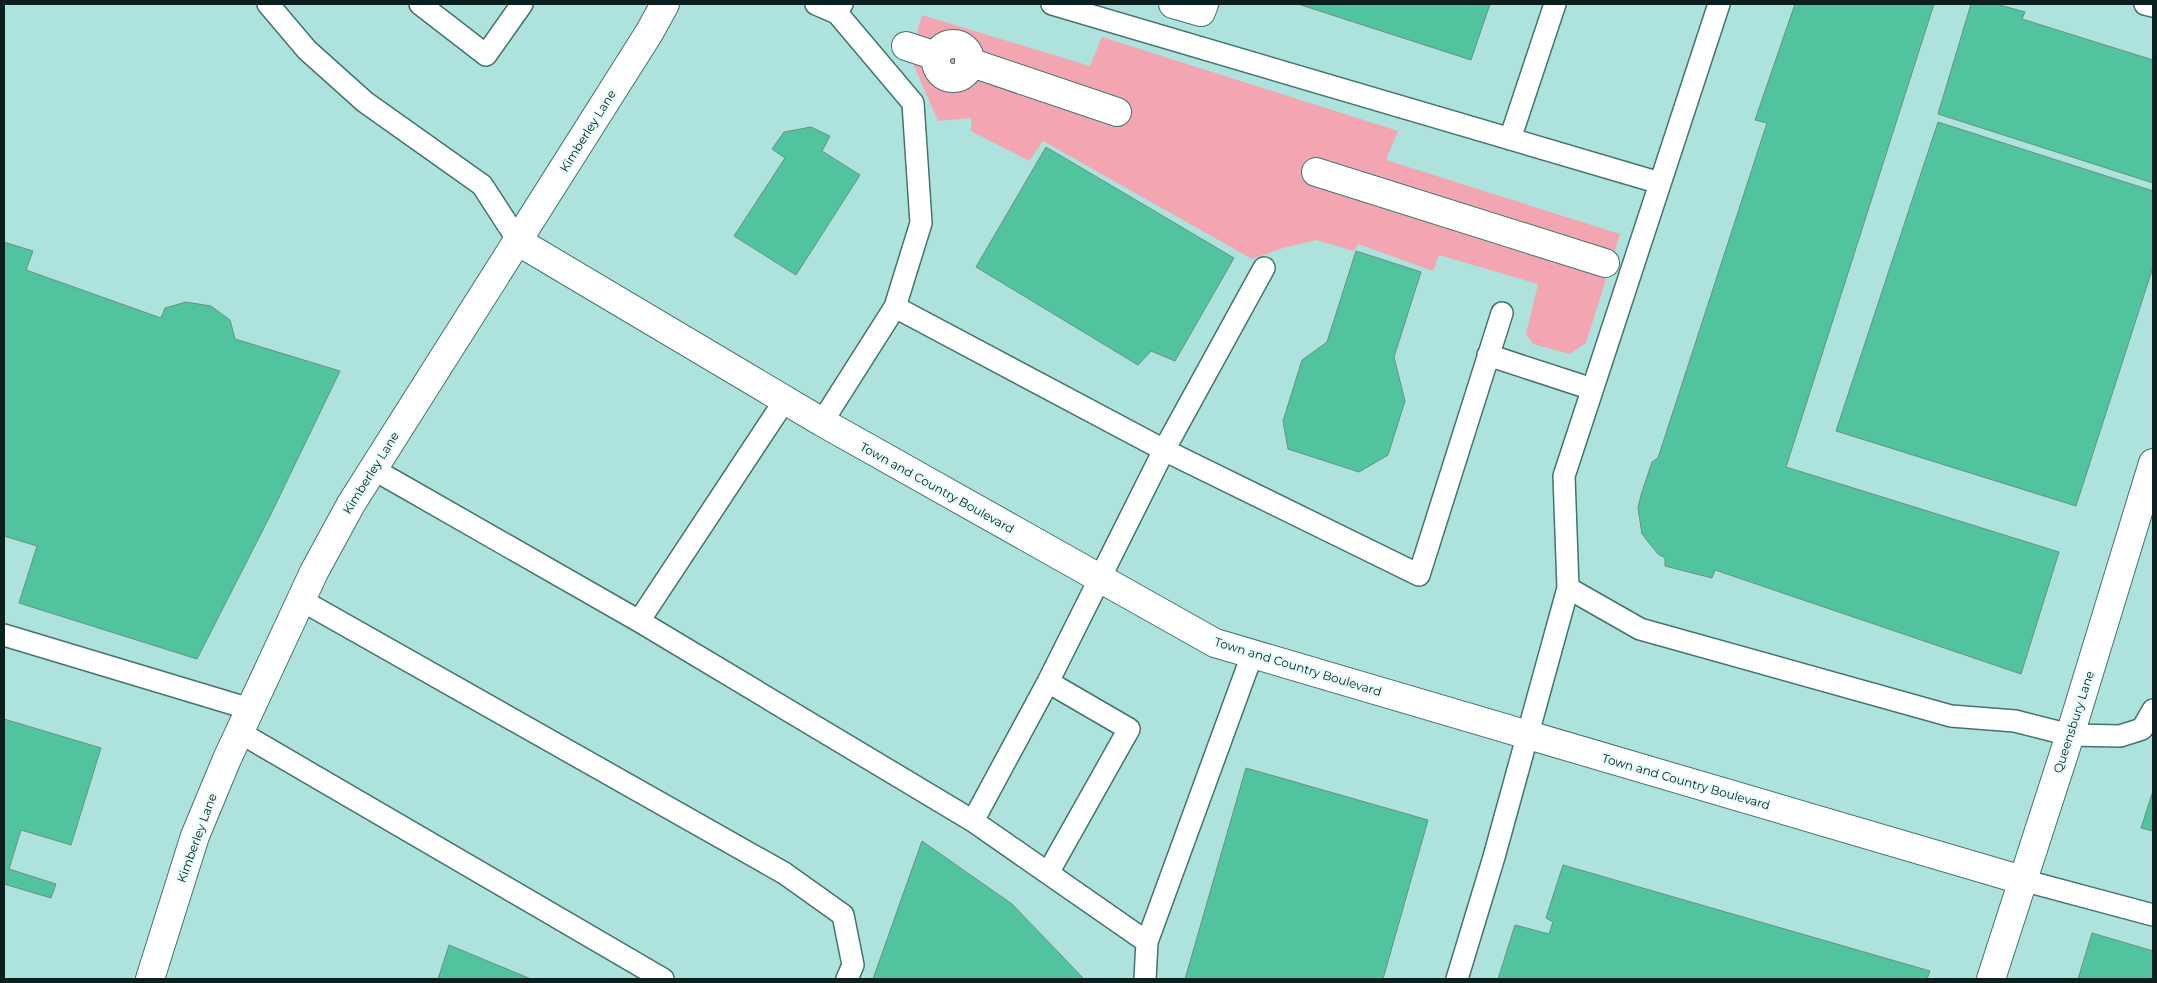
<svg xmlns="http://www.w3.org/2000/svg" width="2157" height="983" viewBox="0 0 2157 983" font-family="Montserrat,sans-serif">
<style>
.green{fill:#f4a5b2}
.building{fill:#51c49f;stroke:#679281}
.lines{fill:none;stroke-linecap:round;stroke-linejoin:round}
.lane-casing{stroke:#437470;stroke-width:24}
.street-casing{stroke:#437470;stroke-width:30}
.secondary-casing{stroke:#437470;stroke-width:30}
.lane{stroke:#fff;stroke-width:21}
.street{stroke:#fff;stroke-width:28}
.secondary{stroke:#fff;stroke-width:28}
.labels{text-anchor:middle;stroke-width:4;stroke-linejoin:round;paint-order:stroke}
.street-label{font-size:12px;fill:#0b1f1e;stroke:#e4fdfa}
</style>
<rect width="100%" height="100%" fill="#aee2dd"/>
<path class="green" d="M922,15L1090,66L1102,37L1398,131L1386,160L1620,234L1586,343L1570,354L1533,344L1526,334L1538,284L1439,255L1433,271L1358,244L1354,251L1316,240L1283,248L1252,259L1043,141L1029,161L971,131V118L938,121L910,57Z"/>
<path class="building" d="M1298,4H1490L1471,60Z
M1795,4H1934L1786,467L2059,552L2021,674L1715,570L1712,578L1665,566V558L1658,554L1642,534L1638,508L1641,495L1652,462L1658,458L1767,123L1755,120Z
M1971,4H1996L2025,12L2022,19L2153,60V183L1938,114Z
M1938,122L2153,191V267L2076,506L1836,431Z
M811,127L830,136L822,151L860,175L796,275L734,236L785,158L772,149L784,132Z
M1046,147L1234,258L1175,361L1151,351L1138,365L976,267Z
M4,242L33,251L26,270L161,318L165,308L186,302L211,306L230,320L235,339L340,371L271,514L197,659L19,603L37,546L4,536Z
M1356,251L1421,272L1394,357L1405,401L1388,455L1359,472L1288,449L1283,421L1302,360L1327,342Z
M4,719L101,748L71,845L21,830L9,869L56,884L51,898L4,884Z
M1246,768L1428,820L1383,979H1185Z
M2153,791V831L2141,828Z
M922,841L1012,904L1084,979H873Z
M1563,865L1930,971L1927,979H1498L1515,925L1549,934L1553,922L1546,918Z
M2092,933L2153,951V979H2078Z
M449,945L531,979H438Z"/>
<g class="lines">
<defs>
<path id="lane" d="M268,4L307,50L365,102L482,185L519,242
M420,4L486,55L522,4
M816,4L837,13L842,4
M1052,4L1660,183
M2145,4L2153,6
M1510,139L1555,4
M895,307L1164,450L1419,575L1502,313
M1488,355L1592,389
M822,422L895,307L921,223L913,103L837,13
M373,469L639,621L973,821L1147,942
M1568,588L1640,629L1951,716L2015,721L2070,735L2120,736L2142,729L2153,710
M301,600L784,873L843,915L853,965L847,979
M639,621L785,400
M4,635L250,709
M239,732L663,979
M973,821L1048,682L1164,450L1264,268
M1048,873L1129,729L1048,682
M2022,880L2153,915
M1145,979L1147,942L1252,655
M1457,979L1494,857L1568,588L1564,476L1719,4"/>
<path id="street" d="M1173,4L1201,12L1204,4
M936 61a17 17 0 1 1 34 0a17 17 0 1 1-34 0Z
M906,46L936,56
M969,62L1117,112
M1316,172L1605,263"/>
<path id="secondary" d="M519,242L822,422L1215,643L2022,880
M150,979L195,836L227,759L314,572L351,504L649,33L665,4
M1991,979L2070,735L2153,463"/>
</defs>
<use href="#lane" class="lane-casing"/>
<use href="#street" class="street-casing"/>
<use href="#secondary" class="secondary-casing"/>
<use href="#lane" class="lane"/>
<use href="#street" class="street"/>
<use href="#secondary" class="secondary"/>
</g>
<g class="labels">
<g class="street-label">
<text transform="translate(588 131) rotate(-58)" y="4">Kimberley Lane</text>
<text transform="translate(371 473) rotate(-58)" y="4">Kimberley Lane</text>
<text transform="translate(937 488) rotate(29)" y="4">Town and Country Boulevard</text>
<text transform="translate(1298 667) rotate(17)" y="4">Town and Country Boulevard</text>
<text transform="translate(2074 722) rotate(-72)" y="4">Queensbury Lane</text>
<text transform="translate(1686 782) rotate(16)" y="4">Town and Country Boulevard</text>
<text transform="translate(197 838) rotate(-70)" y="4">Kimberley Lane</text>
</g>
</g>
<rect width="2157" height="983" fill="none" stroke="#0b1f1e" stroke-width="10"/>
</svg>
